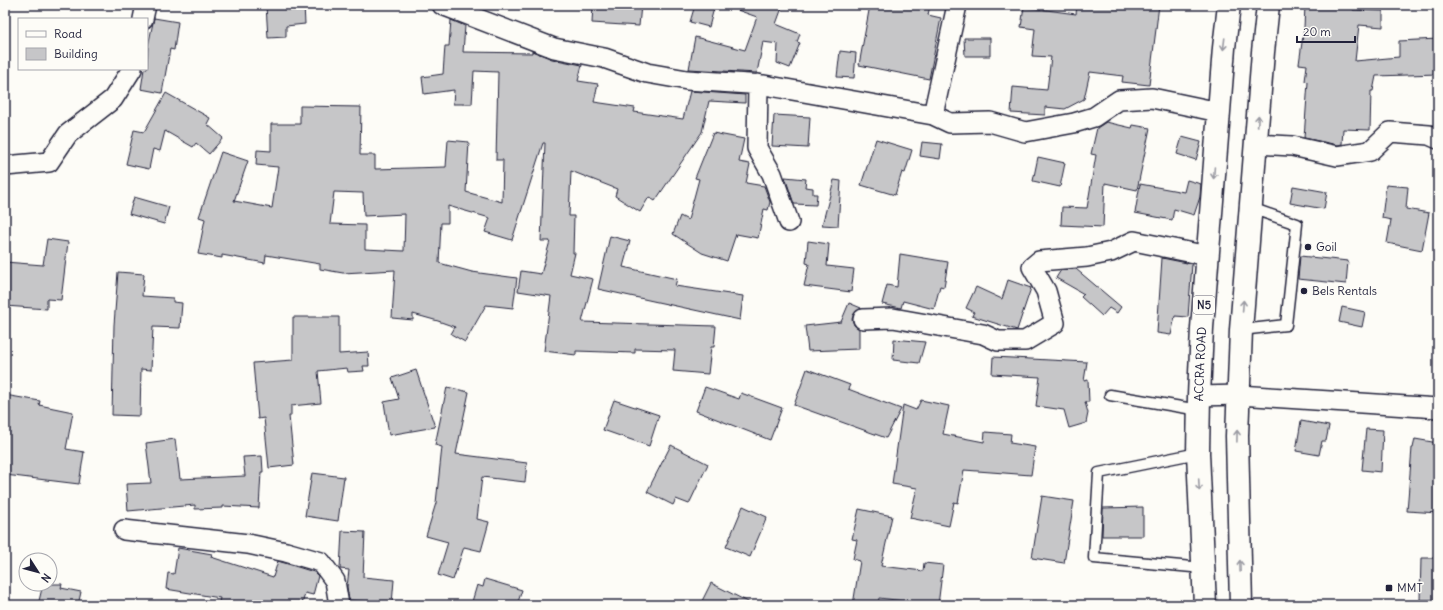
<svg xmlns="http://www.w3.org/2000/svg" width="1443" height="610" viewBox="0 0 1443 610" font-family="Delius,sans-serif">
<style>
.building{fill:#c6c6c8;stroke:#22223b;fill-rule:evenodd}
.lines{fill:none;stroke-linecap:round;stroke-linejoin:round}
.lane-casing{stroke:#22223b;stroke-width:13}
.street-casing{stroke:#22223b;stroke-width:22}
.primary-casing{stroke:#22223b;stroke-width:25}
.lane{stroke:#fdfcf7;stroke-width:10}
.street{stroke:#fdfcf7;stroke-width:19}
.primary{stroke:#fdfcf7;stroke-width:22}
.oneway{stroke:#9a9aa2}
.poi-dot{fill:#22223b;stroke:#fdfcf7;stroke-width:1.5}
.labels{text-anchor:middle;stroke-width:3;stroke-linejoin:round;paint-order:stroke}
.shield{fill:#fdfcf7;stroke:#646373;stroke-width:1}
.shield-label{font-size:11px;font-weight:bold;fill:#22223b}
.poi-label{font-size:12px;fill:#22223b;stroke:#fdfcf7;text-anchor:start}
.street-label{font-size:12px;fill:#22223b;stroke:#fdfcf7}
</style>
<rect width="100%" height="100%" fill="#fdfcf7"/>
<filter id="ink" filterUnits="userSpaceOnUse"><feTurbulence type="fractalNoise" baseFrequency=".025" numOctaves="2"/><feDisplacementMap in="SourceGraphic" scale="8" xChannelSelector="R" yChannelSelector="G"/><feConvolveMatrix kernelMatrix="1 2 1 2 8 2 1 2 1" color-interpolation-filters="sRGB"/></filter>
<g filter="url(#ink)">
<path class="building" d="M266,5H304L305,24L286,26V37L268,38Z
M593,5H641L639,26L592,23Z
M695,5L714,8L709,27L690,22Z
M730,5H783L776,24L800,34L797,42L800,43L790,68L777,63L778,44L763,42L757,73L689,69L695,37L745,50L757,17L729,7Z
M870,5H930L928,15L941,18L929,79L859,65Z
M1077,5H1159L1149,85L1122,82L1123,76L1090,72L1084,99L1065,109L1045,107V115L1011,113L1013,87L1047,90L1051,57L1032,56L1035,29L1021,27L1024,7L1076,14Z
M1305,5H1353V10L1383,11V27L1359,25L1355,61L1399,57V41L1438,39V74L1376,76L1373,91H1371L1370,130L1343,129L1342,144L1338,145L1304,138L1308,82L1305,81L1307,65L1299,64L1304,28Z
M154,18L178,22L174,50L170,49L162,93L141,89L144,69H147L148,46Z
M451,20L465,26L463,52L532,53V51L552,59L582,65L578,81L598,84L594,102L635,108L634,112L683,119L690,91L745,95V103L709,101L702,132L655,201L649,197L640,212L615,196L617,189L571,171L569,216H574L573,253H575L570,274L593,279L582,322L716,326L714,347H711L708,374L673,371L675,350L635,349V353L576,351V355L544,351L551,296L518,291L521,271L541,274L550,241H541L545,143H543L512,240L485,232L490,218L448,206V223H441L439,263L472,272L517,278L513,308L486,305L465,342L451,334L455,327L438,321L413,314V320L392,318L395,270L343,273L320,269V264L266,255L265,263L222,255V258L198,254L205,219L199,217L221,152L248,161L234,201L272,208L278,167L256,165L257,150L271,151V124H300V106L361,107L360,155H375V169L446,167L448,140L469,142L466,192L502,202L503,160H496L498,72L474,71L472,104H453L454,90L424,94L422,77L443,74L445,46H449ZM334,192L363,193L364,216L405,214L404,251L365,249V225L330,224Z
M964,38H990V56H965Z
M840,51L856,53L854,78L837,77Z
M166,93L210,118L207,124L223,138L209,154L196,143L193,147L165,131L160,151L153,149L149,169L126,164L134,130L144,132Z
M774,115L810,117L808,148L772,146Z
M1106,122L1132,128L1133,125L1150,128L1137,190L1105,183L1103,227L1061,225L1062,207L1087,208L1096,155L1091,154L1097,128Z
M713,133L744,139L739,162L750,164L746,183L764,186L770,202L768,210L764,209L758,238L736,234L727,261L702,253L673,234L680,216L688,220L699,179L695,178Z
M1182,137L1201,142L1196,160L1177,154Z
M876,139L912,150L905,173L902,172L895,195L861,185Z
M922,142L942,144L940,159L920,156Z
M1038,157L1065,163L1060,187L1033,181Z
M785,177L806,179L805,187L813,188V194H817L816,205L794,204Z
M834,180L841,181L838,226L822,225Z
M1187,180L1201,184L1200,197L1194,215L1174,209L1172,220L1135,213L1140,184L1184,192Z
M1386,185L1408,187L1406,209L1429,213L1422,250L1387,243L1391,220L1382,218Z
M1293,186L1327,192L1324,209L1290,203Z
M134,197L169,207L164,224L129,214Z
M610,236L630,241L623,267L677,279L675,286L743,296L740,320L598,289Z
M47,239L68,242L61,300L47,299V309L5,306V262L43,265Z
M808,241L829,244L827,266L854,269L851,292L804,286L809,264L806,263Z
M900,254L948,262L944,287L940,286L934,309L903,301L901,308L882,304L887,285L897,287Z
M1300,256L1348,261L1346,284L1298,279Z
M1162,258L1192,264L1188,317L1175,316L1171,335L1157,333Z
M1076,269L1121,307L1117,313L1109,308L1102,316L1081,297L1084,294L1056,278L1061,270Z
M118,272L144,274L142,296L173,298V302L182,303L180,328L153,327L151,370L141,369L140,416L112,415L114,325Z
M1008,280L1031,288L1017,330L972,316L974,312L966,308L976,287L1002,299Z
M849,303L861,308L854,314L852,319L854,325L859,329V349L808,351L805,326L841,322Z
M1342,307L1365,312L1362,327L1339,322Z
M293,317H339V354L368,352L369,366H363L364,371L348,372L347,368L318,371L321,403L291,406V416H289L294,465L269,468L264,418L258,419L253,363L293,360Z
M894,339L925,342L919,363L893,360Z
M993,357L1087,362L1084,381L1088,380L1089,402H1085L1088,413L1086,423L1069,428L1064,410L1036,406L1040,377L992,374Z
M807,369L850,385L848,389L901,409L886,438L794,405Z
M416,370L435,427L389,435L384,402L399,399L392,378Z
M447,387L469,392L456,454L527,463L525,482L482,477L477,519L489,522L481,551L464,547L453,580L438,575L448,542L426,536L436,503L442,447L435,445Z
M705,387L739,399L741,393L782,408L770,440L696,411Z
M5,395L40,401L39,405L73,412L66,449L84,452L79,484L5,475Z
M614,400L659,415L649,446L603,430Z
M921,400L949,406L943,434L984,442L985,432L1011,434L1010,443L1035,447L1031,475L964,470L958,503L954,502L949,526L910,518L917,488L892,484L903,405L916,410Z
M1301,421L1329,426L1326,441H1322L1319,455L1296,451Z
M1366,429L1383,430L1381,472L1362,470Z
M175,439L180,479L245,476L243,457L262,456L263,472H261L259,508L223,506V508L195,509V505L128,511L126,484L151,483L146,443Z
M1415,439L1438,443V513L1407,511L1412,448H1413Z
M671,445L708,464L689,504L676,499L673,505L647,492Z
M312,473L344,477L338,521L305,516Z
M1042,496L1074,501L1064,563L1032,558Z
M743,506L767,517L750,557L726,547Z
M1143,507V536H1102L1103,508Z
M859,509L892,516L881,566L923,571L924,563L943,565L938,605L879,598L878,605H853L860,561L853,559L857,540L852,539Z
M342,531L365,532L363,577L394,580L392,604L349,600L347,587L349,570L340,569Z
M178,548L212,554L211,557L273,577L278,561L314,572L318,576L313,595L305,593L302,605H218L220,598L166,589L168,573L174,574Z
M1421,558H1438V600H1420Z
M485,579L522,590L517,605H471L477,585L483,587Z
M711,583L754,605H700Z
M43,584H62L61,588L81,592L78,605H38Z"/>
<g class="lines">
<defs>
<path id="lane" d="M1241,330L1286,325L1297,224L1251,208
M1110,395L1199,410
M1198,453L1099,473L1094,558L1203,568"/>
<path id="street" d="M442,5L554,48L604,58L647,73L687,80L764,85L933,115L950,123L990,122L1025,132L1074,123L1094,117L1119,100L1152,98L1219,112
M143,19L146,5
M758,84L757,148L772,174L789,222
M933,115L957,5
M1256,144L1292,146L1337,156L1370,151L1390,132L1429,135L1438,139
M5,166L49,162L68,134L113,99L132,69
M863,319L893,318L983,334L998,341H1025L1055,323L1046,291L1032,267L1039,261L1087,257L1111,252L1134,241L1208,256
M1199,396L1239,395L1438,408
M124,530L248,544L286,552L321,562L335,581L339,605"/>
<g id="primary">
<path id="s1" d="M1205,605L1198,453L1199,396L1202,328L1224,48L1229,5"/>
<path d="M1241,605L1237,436L1241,330L1263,52L1268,5"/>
</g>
</defs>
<use href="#lane" class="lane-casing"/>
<use href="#street" class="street-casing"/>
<use href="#primary" class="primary-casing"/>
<use href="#lane" class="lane"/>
<use href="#street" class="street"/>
<use href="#primary" class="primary"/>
</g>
<defs><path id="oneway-shaft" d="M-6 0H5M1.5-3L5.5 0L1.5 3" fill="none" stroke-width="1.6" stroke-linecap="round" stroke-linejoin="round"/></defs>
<g class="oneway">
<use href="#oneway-shaft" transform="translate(1224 44) rotate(97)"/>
<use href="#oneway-shaft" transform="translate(1258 121) rotate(-86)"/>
<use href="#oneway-shaft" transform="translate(1214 173) rotate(94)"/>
<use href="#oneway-shaft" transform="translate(1243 306) rotate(-86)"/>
<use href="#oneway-shaft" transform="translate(1237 436) rotate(-89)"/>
<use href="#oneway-shaft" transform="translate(1199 485) rotate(87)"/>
<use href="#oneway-shaft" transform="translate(1240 566) rotate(-91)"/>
</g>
</g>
<g class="poi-dot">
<circle cx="1308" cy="247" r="4"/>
<circle cx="1304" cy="291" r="4"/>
<rect x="1385" y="584" width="8" height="8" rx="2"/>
</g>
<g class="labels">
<rect class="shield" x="1193" y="296" width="22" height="18" rx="3"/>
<g class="shield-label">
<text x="1204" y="309">N5</text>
</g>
<g class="poi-label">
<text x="1316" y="251">Goil</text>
<text x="1312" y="295">Bels Rentals</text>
<text x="1397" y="592">MMT</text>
</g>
<g class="street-label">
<text dy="4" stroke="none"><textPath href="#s1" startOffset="241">ACCRA ROAD</textPath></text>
</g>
</g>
<rect width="1443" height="610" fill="none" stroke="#fdfcf7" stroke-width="20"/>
<rect x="10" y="10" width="1423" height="590" fill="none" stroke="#22223b" stroke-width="1.5" filter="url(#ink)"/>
<rect x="18" y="18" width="130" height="52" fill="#fdfcf7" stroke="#a5a5ac"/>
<rect x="26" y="31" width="20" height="6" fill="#fdfcf7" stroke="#a5a5ac"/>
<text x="54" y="38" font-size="12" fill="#22223b">Road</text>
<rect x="26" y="48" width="20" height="12" fill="#c6c6c8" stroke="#a5a5ac"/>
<text x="54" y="58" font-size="12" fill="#22223b">Building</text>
<g transform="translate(38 572) rotate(126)"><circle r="19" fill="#fdfcf7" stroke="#a5a5ac"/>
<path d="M0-3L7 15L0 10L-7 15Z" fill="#22223b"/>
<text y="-6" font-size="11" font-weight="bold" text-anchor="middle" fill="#22223b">N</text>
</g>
<path d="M1297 36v6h58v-6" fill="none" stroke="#22223b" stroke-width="2"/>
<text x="1303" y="36" font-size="12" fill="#22223b" stroke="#fdfcf7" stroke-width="3" paint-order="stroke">20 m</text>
</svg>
